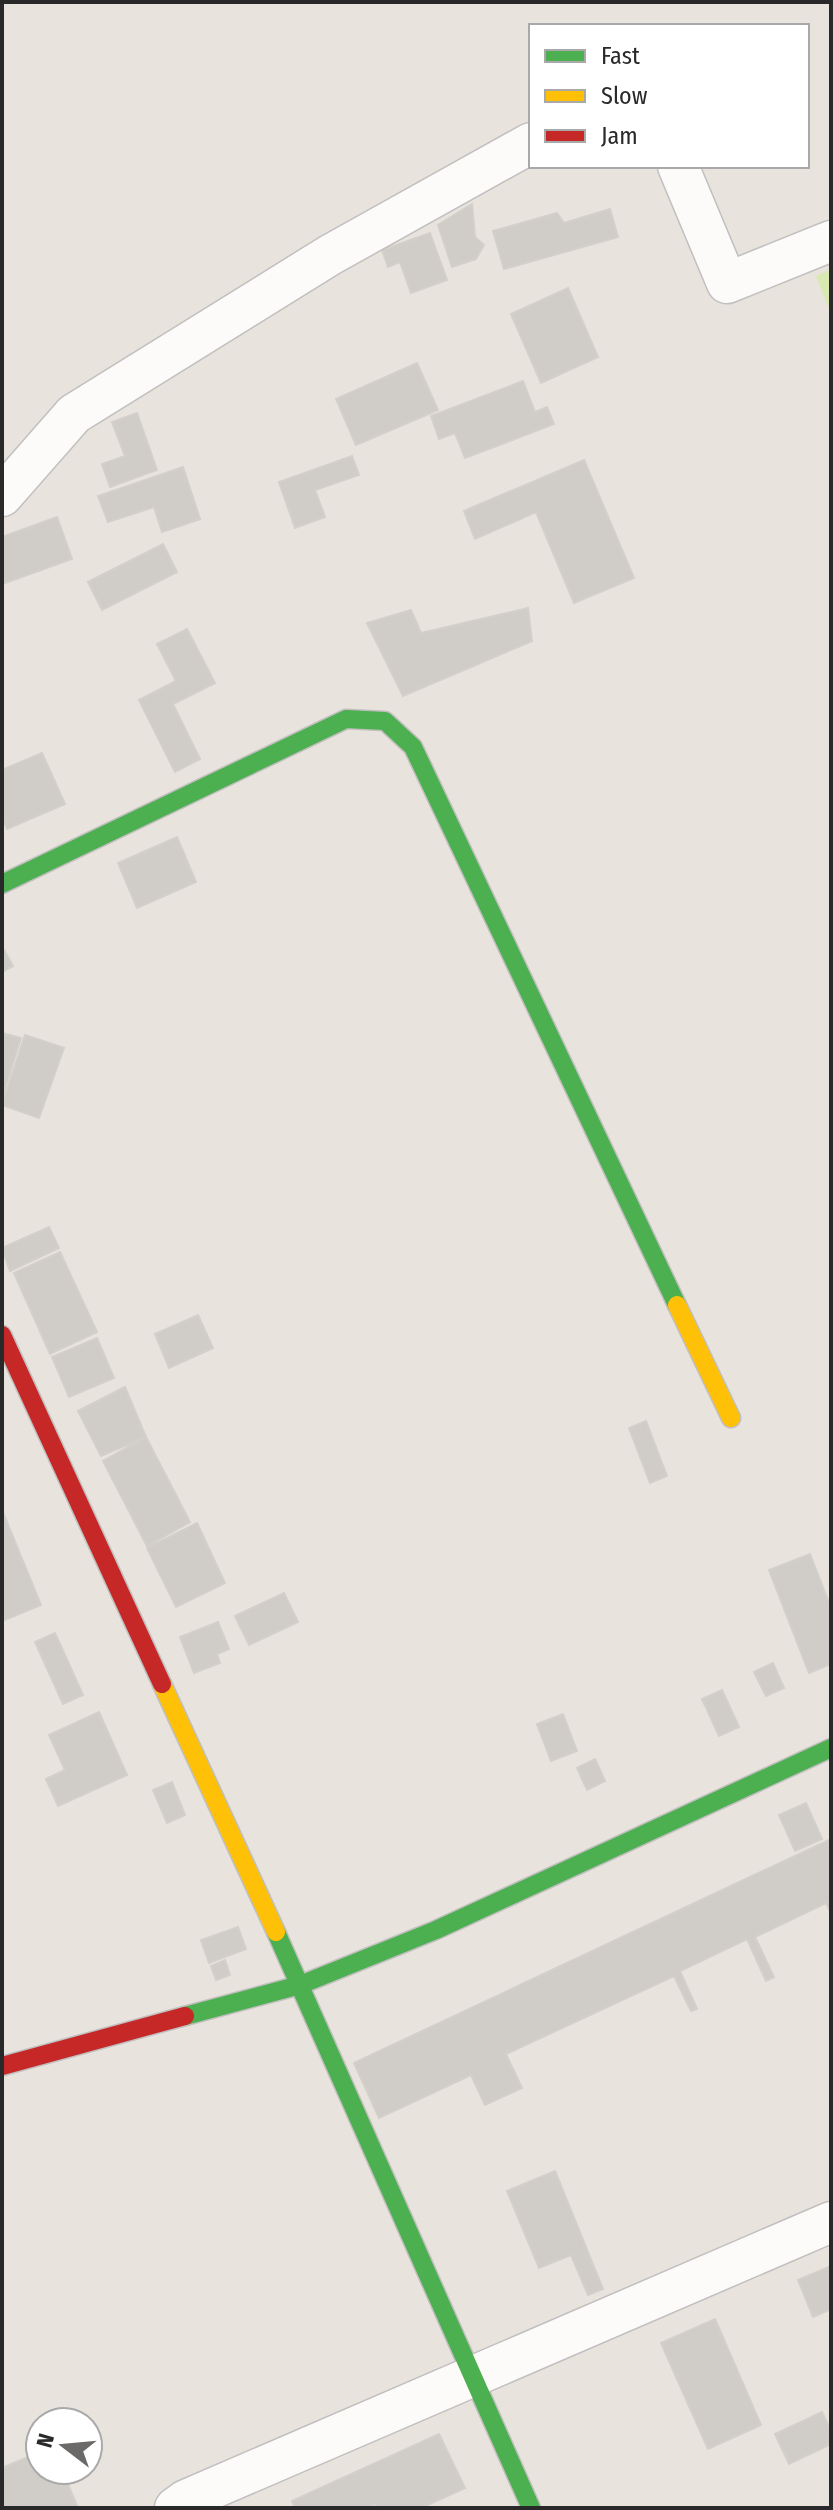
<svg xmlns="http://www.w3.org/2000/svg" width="833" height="2510" viewBox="0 0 833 2510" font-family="'Fira Sans Condensed',sans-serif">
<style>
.pitch{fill:#d8e9b1}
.building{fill:#d0cdc9;stroke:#d3cfca;stroke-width:2}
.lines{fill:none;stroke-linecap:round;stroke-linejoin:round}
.street-casing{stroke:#c1bfbf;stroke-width:43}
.fast-casing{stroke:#c1bfbf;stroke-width:21}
.slow-casing{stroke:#c1bfbf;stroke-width:21}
.jam-casing{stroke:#c1bfbf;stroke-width:21}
.street{stroke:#fcfbfa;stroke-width:40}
.fast{stroke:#4caf50;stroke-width:18}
.slow{stroke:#ffc107;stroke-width:18}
.jam{stroke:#c62828;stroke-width:18}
</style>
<rect width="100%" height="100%" fill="#e8e3dd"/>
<path class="pitch" d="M831,269V314L816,276Z"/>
<path class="building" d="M472,204L475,237L484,245L476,259L452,267L438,225Z
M610,209L618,237L504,269L493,231L557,213L564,223Z
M430,233L447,280L411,293L400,262L388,267L382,250Z
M568,288L598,357L541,383L511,314Z
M417,363L438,410L356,445L336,399Z
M523,381L535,412L547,407L554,424L465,458L455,433L439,439L431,416Z
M137,413L157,470L110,487L102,464L125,456L112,422Z
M352,456L359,475L315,490L325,517L295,528L279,482Z
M584,460L634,578L574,603L536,512L475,539L464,511Z
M183,467L200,519L162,532L154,507L108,522L98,496Z
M57,517L72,559L2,584V537Z
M163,544L177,572L102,610L88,582Z
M528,608L532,641L403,696L367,623L411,610L421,633Z
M187,629L215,683L173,704L200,759L175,772L139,700L176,681L157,644Z
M42,753L65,804L7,829L2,817V770Z
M177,837L196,882L137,908L118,863Z
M2,946L13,966L2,972Z
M2,1033L21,1038L2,1098Z
M25,1035L64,1048L39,1118L2,1105Z
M49,1227L59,1248L10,1271L2,1248Z
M60,1252L97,1332L50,1354L14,1273Z
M198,1315L213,1348L169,1368L155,1334Z
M97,1338L114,1378L69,1397L52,1357Z
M125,1387L146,1437L101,1456L78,1411Z
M646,1421L667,1476L650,1483L629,1428Z
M146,1437L190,1522L147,1546L103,1461Z
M2,1510L41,1605L2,1621Z
M197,1523L225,1583L176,1607L147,1548Z
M810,1554L831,1608V1664L809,1673L769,1570Z
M284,1593L298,1622L249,1645L235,1616Z
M218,1622L229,1649L217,1654L220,1663L194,1673L180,1637Z
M55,1633L83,1695L63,1704L35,1642Z
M773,1663L784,1688L766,1696L754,1672Z
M722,1690L739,1727L719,1736L702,1699Z
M99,1712L127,1775L58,1806L46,1779L65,1770L49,1735Z
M563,1714L577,1751L551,1761L537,1724Z
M595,1759L605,1781L587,1790L577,1768Z
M172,1782L185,1815L167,1823L153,1790Z
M806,1803L822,1839L795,1851L779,1815Z
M831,1839V1913L826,1903L755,1937L774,1977L766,1981L747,1939L680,1971L697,2009L691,2011L674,1976L506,2054L522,2088L485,2105L471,2075L379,2118L354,2063Z
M238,1927L246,1949L209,1963L201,1940Z
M225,1960L230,1975L216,1980L211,1966Z
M555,2171L603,2289L588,2295L571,2255L539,2268L507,2191Z
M831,2266V2309L813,2317L798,2280Z
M715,2319L761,2425L708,2449L661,2343Z
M822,2412L831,2431V2444L789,2464L775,2434Z
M439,2434L465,2488L421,2508H378L375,2504L367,2508H295L292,2501Z
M40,2452V2470H62L78,2508H2V2468Z"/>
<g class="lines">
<defs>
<path id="street" d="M678,166L727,283L831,241
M2,496L74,414L330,255L531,143
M175,2508L186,2500L831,2222"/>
<path id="fast" d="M2,884L346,719L385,721L413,747L677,1305
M276,1932L531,2508
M185,2016L300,1985L436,1930L831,1748"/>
<path id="slow" d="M677,1305L731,1418
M162,1684L276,1932"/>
<path id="jam" d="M2,1335L162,1684
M2,2066L185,2016"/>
</defs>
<use href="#street" class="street-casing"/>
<use href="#fast" class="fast-casing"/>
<use href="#slow" class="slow-casing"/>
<use href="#jam" class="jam-casing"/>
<use href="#street" class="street"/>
<use href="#fast" class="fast"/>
<use href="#slow" class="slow"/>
<use href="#jam" class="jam"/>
</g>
<rect width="833" height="2510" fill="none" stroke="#292929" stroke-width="8"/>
<rect x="529" y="24" width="280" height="144" fill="#ffffff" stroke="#a9a9a9" stroke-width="2"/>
<rect x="545" y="50" width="40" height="12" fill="#4caf50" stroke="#a9a9a9" stroke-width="2"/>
<text x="601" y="64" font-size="24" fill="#292929">Fast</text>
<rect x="545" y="90" width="40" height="12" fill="#ffc107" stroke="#a9a9a9" stroke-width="2"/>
<text x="601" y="104" font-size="24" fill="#292929">Slow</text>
<rect x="545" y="130" width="40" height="12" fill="#c62828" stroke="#a9a9a9" stroke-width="2"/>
<text x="601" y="144" font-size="24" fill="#292929">Jam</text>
<g transform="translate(64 2446) rotate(286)"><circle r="38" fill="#ffffff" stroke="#a9a9a9" stroke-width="2"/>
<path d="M0-6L14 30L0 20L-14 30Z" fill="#6c6a68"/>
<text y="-12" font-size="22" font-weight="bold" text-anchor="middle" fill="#292929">N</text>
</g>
</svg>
